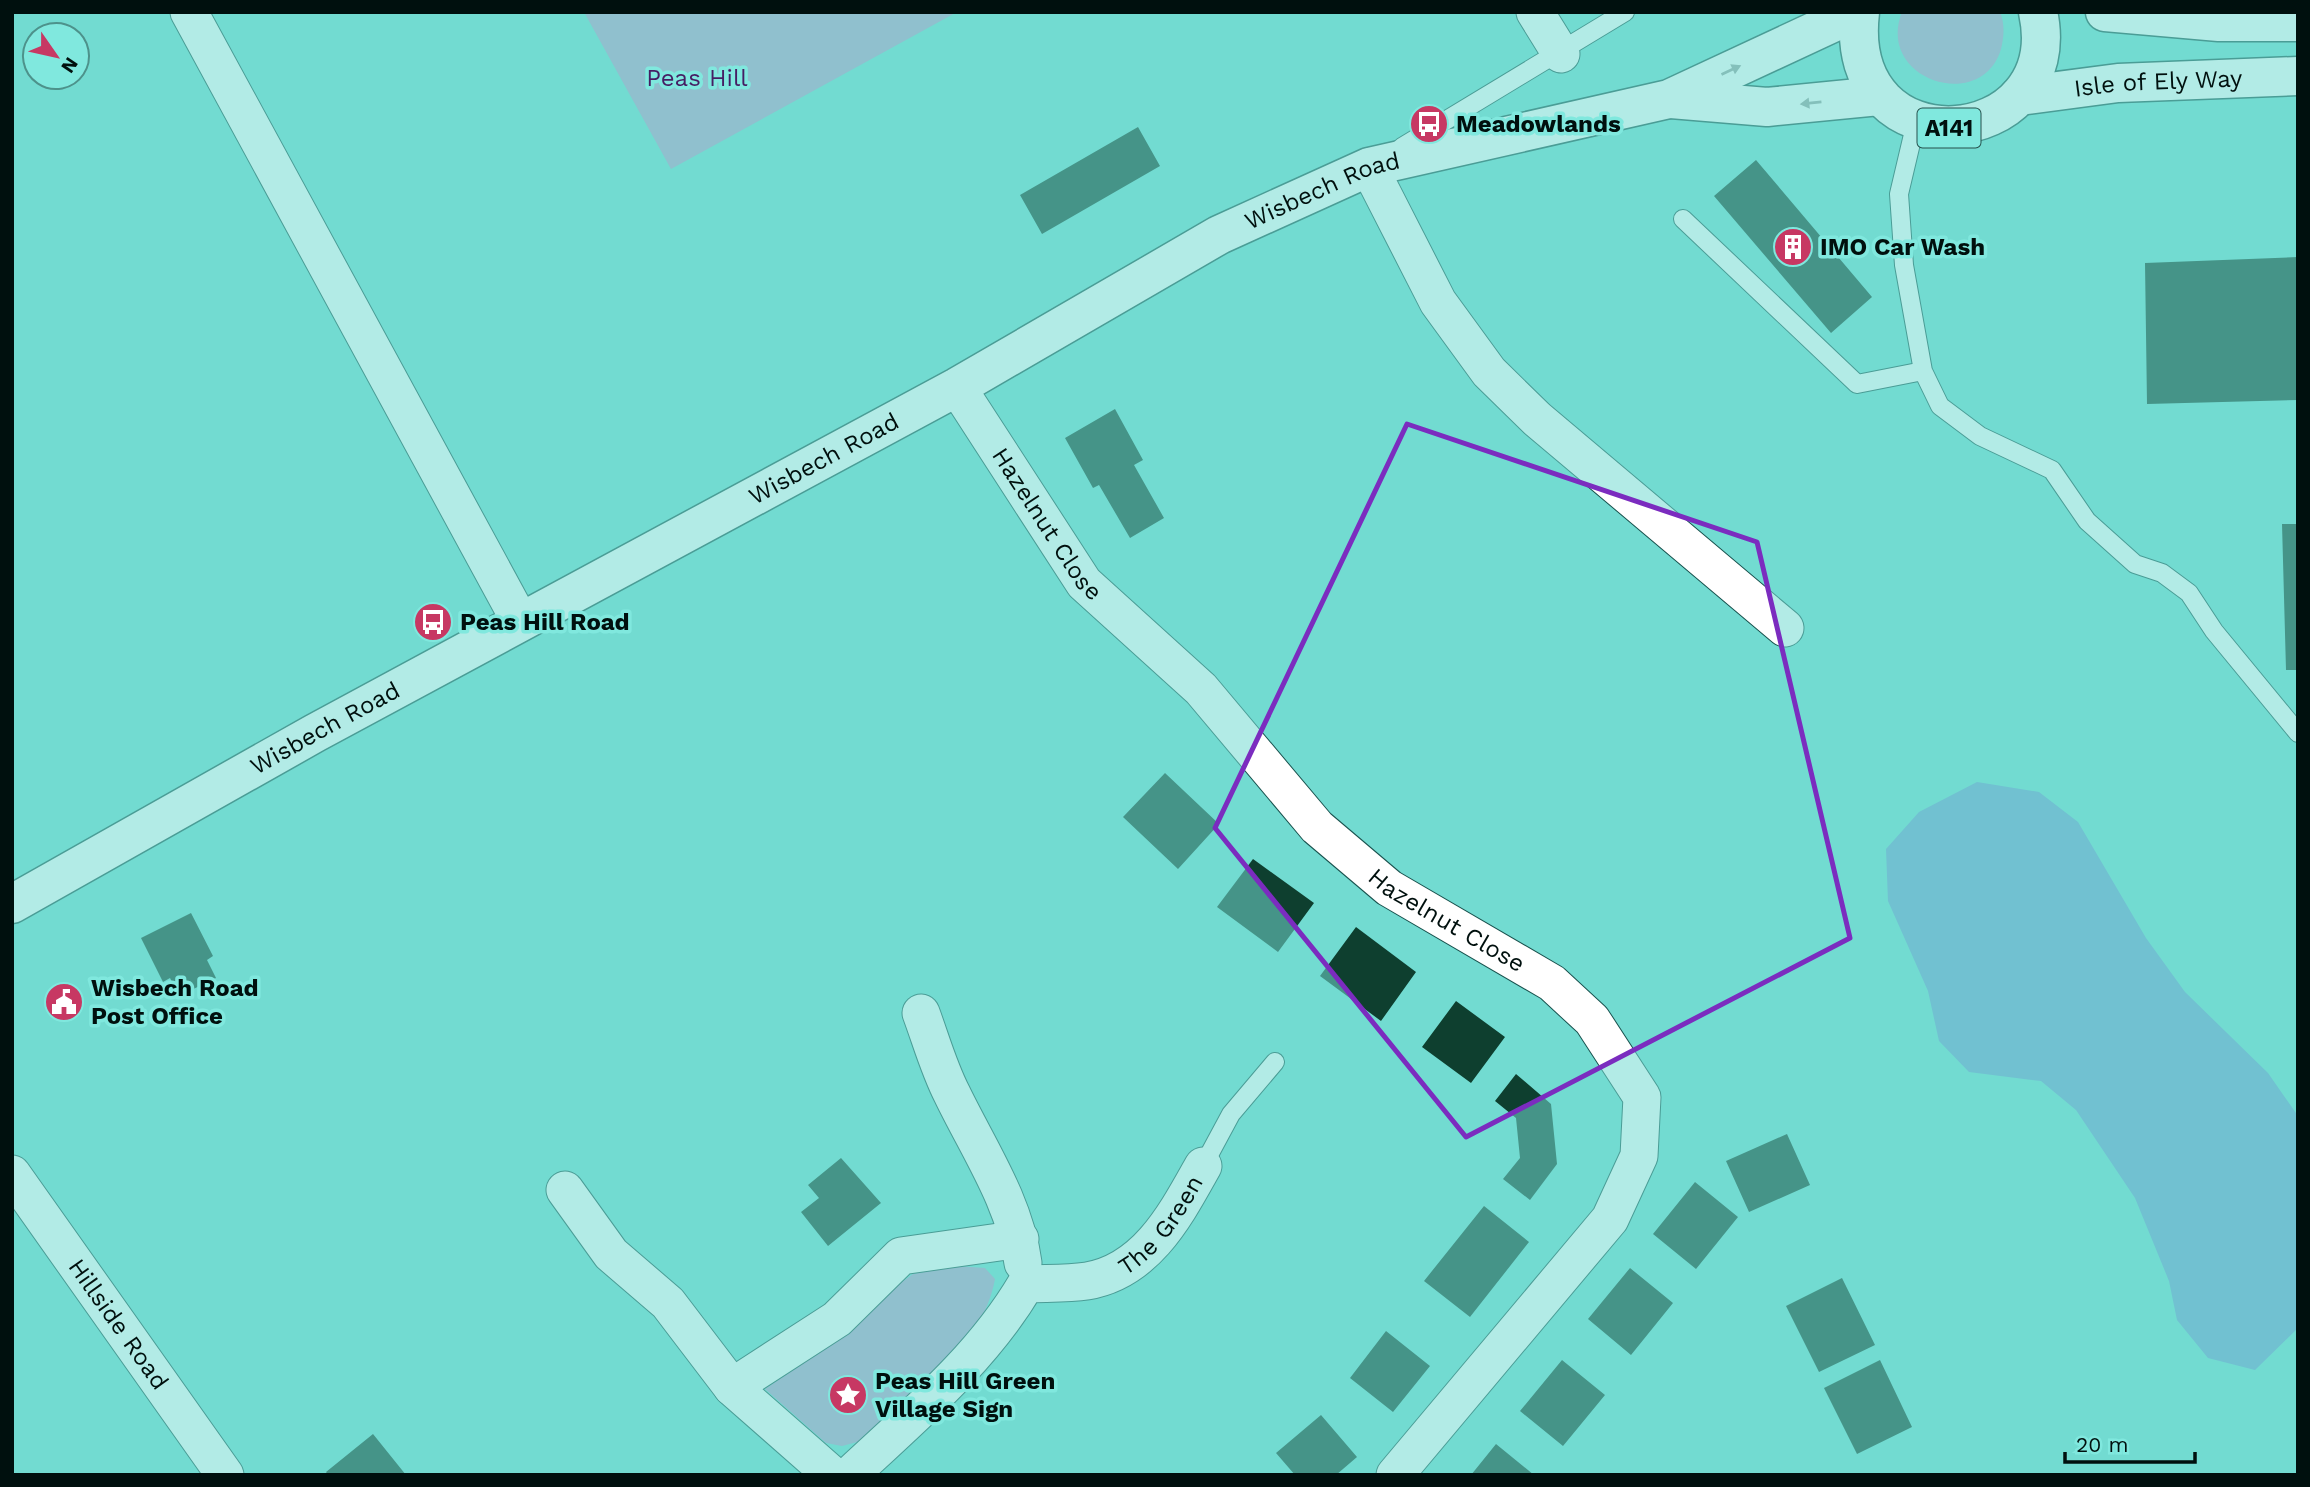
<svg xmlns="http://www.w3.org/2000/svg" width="2310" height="1487" viewBox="0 0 2310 1487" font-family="'Work Sans',sans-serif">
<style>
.green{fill:#b39fc9}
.water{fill:#6fa2d1}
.building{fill:#0e3f2f}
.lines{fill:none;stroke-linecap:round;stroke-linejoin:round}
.lane-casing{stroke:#19524e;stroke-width:20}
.street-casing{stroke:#19524e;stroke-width:39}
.secondary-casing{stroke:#19524e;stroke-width:41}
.highway-casing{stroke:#19524e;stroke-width:41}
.lane{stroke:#fff;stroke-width:18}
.street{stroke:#fff;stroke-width:37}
.secondary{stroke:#fff;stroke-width:38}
.highway{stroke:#fff;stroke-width:38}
.oneway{fill:#999f9f}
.marked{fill:none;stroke:#7b2cbf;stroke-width:5;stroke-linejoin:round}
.labels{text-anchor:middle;stroke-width:7;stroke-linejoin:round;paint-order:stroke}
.shield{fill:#80e8de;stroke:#26514c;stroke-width:2}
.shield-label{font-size:23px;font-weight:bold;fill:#00100e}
.park-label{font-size:24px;fill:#461e63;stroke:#80e8de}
.street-label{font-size:24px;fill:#00100e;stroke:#80e8de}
.poi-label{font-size:24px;font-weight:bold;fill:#00100e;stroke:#80e8de;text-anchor:start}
</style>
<rect width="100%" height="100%" fill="#72dbd1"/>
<path class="green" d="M584,12H957L671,169Z
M1902,12H2000C2005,24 2004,37 2001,49C1982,114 1875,80 1902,12Z
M957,1266L985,1268L995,1279C982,1350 911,1394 861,1441L842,1446L826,1443L765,1389L827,1347L888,1292L913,1274Z"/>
<path class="water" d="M1977,782L2039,792L2078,822L2146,938L2185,992L2268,1073L2298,1116V1328L2255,1370L2208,1358L2177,1320L2169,1281L2135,1198L2076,1110L2041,1081L1969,1072L1939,1041L1928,991L1888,901L1886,849L1919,812Z"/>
<path class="building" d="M1138,127L1160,166L1042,234L1020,195Z
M1756,160L1872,297L1831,333L1714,196Z
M2298,257V400L2147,404L2145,263Z
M1115,409L1143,460L1134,465L1164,518L1130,538L1099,485L1093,488L1065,438Z
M2282,524H2298V670H2286Z
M1165,773L1219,824L1178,869L1123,817Z
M1253,859L1314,903L1278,952L1217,907Z
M191,913L213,956L207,960L216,978L179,996L170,978L163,982L141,938Z
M1356,927L1416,972L1381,1021L1320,976Z
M1456,1001L1505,1037L1471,1083L1422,1047Z
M1516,1074L1551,1104L1557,1164L1530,1200L1503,1179L1520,1158L1516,1118L1495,1101Z
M1787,1134L1810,1185L1749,1212L1726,1161Z
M841,1158L881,1203L828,1246L801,1212L819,1198L808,1185Z
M1695,1182L1738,1217L1696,1269L1653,1234Z
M1484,1206L1529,1242L1470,1317L1424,1281Z
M1630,1268L1673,1303L1631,1355L1588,1319Z
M1842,1278L1875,1345L1819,1372L1786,1306Z
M1386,1331L1430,1366L1393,1412L1350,1378Z
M1562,1360L1605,1395L1563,1446L1520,1411Z
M1880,1360L1912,1427L1857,1454L1824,1388Z
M1321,1415L1357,1457L1336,1475H1295L1276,1453Z
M373,1434L406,1475H328L326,1472Z
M1496,1444L1534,1475H1471Z"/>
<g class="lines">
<defs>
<path id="lane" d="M1916,122L1899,194L1904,265L1923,371L1940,406L1980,436L2052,470L2087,521L2135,564L2162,573L2189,593L2214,631L2298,733
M1402,147L1625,12
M1683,219L1857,384L1923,371
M1203,1166L1231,1114L1275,1062"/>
<g id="street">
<path d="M189,12L520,621"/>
<path d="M1535,12L1561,54"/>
<path d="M1369,167L1438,302L1489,372L1537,419L1785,628"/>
<path id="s1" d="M957,387L1084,583L1201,689L1317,827L1389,888L1552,983L1592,1020L1642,1097L1639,1156L1610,1219L1395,1475"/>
<path d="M921,1013C931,1040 939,1069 952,1094C978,1148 1015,1202 1023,1263"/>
<path id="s2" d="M12,1174L225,1475"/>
<path d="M565,1190L611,1254L668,1303L732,1387L832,1475"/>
<path d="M732,1387L837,1319L901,1256L1020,1239"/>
<path id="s3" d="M850,1475C913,1416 982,1359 1026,1284C1046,1283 1067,1284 1087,1281C1147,1271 1176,1214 1203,1166"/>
</g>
<g id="secondary">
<path d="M1671,99L1767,107L1879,96"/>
<path id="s4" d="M12,904L315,733L957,387L1219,235L1369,167L1669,99L1856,12"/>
</g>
<g id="highway">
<path d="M1860,12C1841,173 2069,153 2038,12"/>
<path d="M2105,12L2219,22H2298"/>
<path id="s5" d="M2019,96L2118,83L2298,76"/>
</g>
</defs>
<use href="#lane" class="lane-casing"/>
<use href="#street" class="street-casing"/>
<use href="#secondary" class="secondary-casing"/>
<use href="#highway" class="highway-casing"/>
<use href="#lane" class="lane"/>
<use href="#street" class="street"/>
<use href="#secondary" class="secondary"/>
<use href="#highway" class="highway"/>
</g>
<defs><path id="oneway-solid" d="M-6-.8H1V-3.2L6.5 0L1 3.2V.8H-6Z" transform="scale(1.75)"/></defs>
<g class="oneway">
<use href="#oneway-solid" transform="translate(1731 70) rotate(-25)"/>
<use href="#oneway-solid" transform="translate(1811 103) rotate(174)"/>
</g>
<path d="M0 0H2310V1487H0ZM1407,424L1757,542L1850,938L1466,1137L1215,828Z" fill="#72dbd1" fill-opacity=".55" fill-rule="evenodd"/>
<path class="marked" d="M1407,424L1757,542L1850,938L1466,1137L1215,828Z"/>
<defs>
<symbol id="bus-disc" viewBox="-11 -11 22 22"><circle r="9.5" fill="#c73863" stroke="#80e8de"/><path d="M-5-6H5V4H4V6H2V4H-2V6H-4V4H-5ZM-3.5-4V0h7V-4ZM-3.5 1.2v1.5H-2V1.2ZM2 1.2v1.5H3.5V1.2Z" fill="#fff"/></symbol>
<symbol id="building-disc" viewBox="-11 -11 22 22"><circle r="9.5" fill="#c73863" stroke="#80e8de"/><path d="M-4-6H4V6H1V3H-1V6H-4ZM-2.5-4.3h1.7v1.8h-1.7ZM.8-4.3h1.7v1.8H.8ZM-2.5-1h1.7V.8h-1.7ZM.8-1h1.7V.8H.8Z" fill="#fff"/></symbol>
<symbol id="civic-disc" viewBox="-11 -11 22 22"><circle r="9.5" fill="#c73863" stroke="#80e8de"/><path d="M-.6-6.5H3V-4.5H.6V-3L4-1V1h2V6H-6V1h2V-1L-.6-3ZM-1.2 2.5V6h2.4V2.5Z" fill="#fff"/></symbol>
<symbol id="sight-disc" viewBox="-11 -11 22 22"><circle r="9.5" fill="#c73863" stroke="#80e8de"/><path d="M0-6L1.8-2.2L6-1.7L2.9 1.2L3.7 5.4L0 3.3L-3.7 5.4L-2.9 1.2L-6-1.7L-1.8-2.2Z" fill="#fff"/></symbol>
</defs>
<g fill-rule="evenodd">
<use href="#bus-disc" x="1407" y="102" width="44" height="44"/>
<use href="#building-disc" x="1771" y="225" width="44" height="44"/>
<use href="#bus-disc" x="411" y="600" width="44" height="44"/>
<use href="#civic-disc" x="42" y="980" width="44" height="44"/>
<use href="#sight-disc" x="826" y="1373" width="44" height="44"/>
</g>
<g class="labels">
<rect class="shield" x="1917.5" y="108.5" width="63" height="39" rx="5"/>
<g class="shield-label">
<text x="1949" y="136">A141</text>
</g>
<g class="park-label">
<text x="697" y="86">Peas Hill</text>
</g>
<g class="street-label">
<text dy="8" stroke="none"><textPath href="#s5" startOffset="140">Isle of Ely Way</textPath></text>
<text dy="8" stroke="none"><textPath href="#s4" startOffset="1493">Wisbech Road</textPath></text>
<text dy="8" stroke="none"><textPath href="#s4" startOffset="926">Wisbech Road</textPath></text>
<text dy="8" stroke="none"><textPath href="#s1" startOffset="164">Hazelnut Close</textPath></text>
<text dy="8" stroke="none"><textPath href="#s4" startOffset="359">Wisbech Road</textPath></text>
<text dy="8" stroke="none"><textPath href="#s1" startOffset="732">Hazelnut Close</textPath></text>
<text dy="8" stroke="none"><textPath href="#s3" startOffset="418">The Green</textPath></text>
<text dy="8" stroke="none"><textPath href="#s2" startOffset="184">Hillside Road</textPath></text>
</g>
<g class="poi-label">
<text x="1456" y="132">Meadowlands</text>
<text x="1820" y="255">IMO Car Wash</text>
<text x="460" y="630">Peas Hill Road</text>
<text x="91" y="996">Wisbech Road<tspan x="91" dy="28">Post Office</tspan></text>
<text x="875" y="1389">Peas Hill Green<tspan x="875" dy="28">Village Sign</tspan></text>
</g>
</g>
<rect width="2310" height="1487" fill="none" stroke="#00100e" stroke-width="28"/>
<g transform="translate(56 56) rotate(124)"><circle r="33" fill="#80e8de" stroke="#4d928b" stroke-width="2"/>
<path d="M0-5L12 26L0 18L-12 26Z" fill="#c73863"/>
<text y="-10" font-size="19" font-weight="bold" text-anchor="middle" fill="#00100e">N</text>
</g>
<path d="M2065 1452v10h130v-10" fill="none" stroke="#00100e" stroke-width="3.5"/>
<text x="2076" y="1452" font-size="21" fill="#00100e" stroke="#80e8de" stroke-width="5" paint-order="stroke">20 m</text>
</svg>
